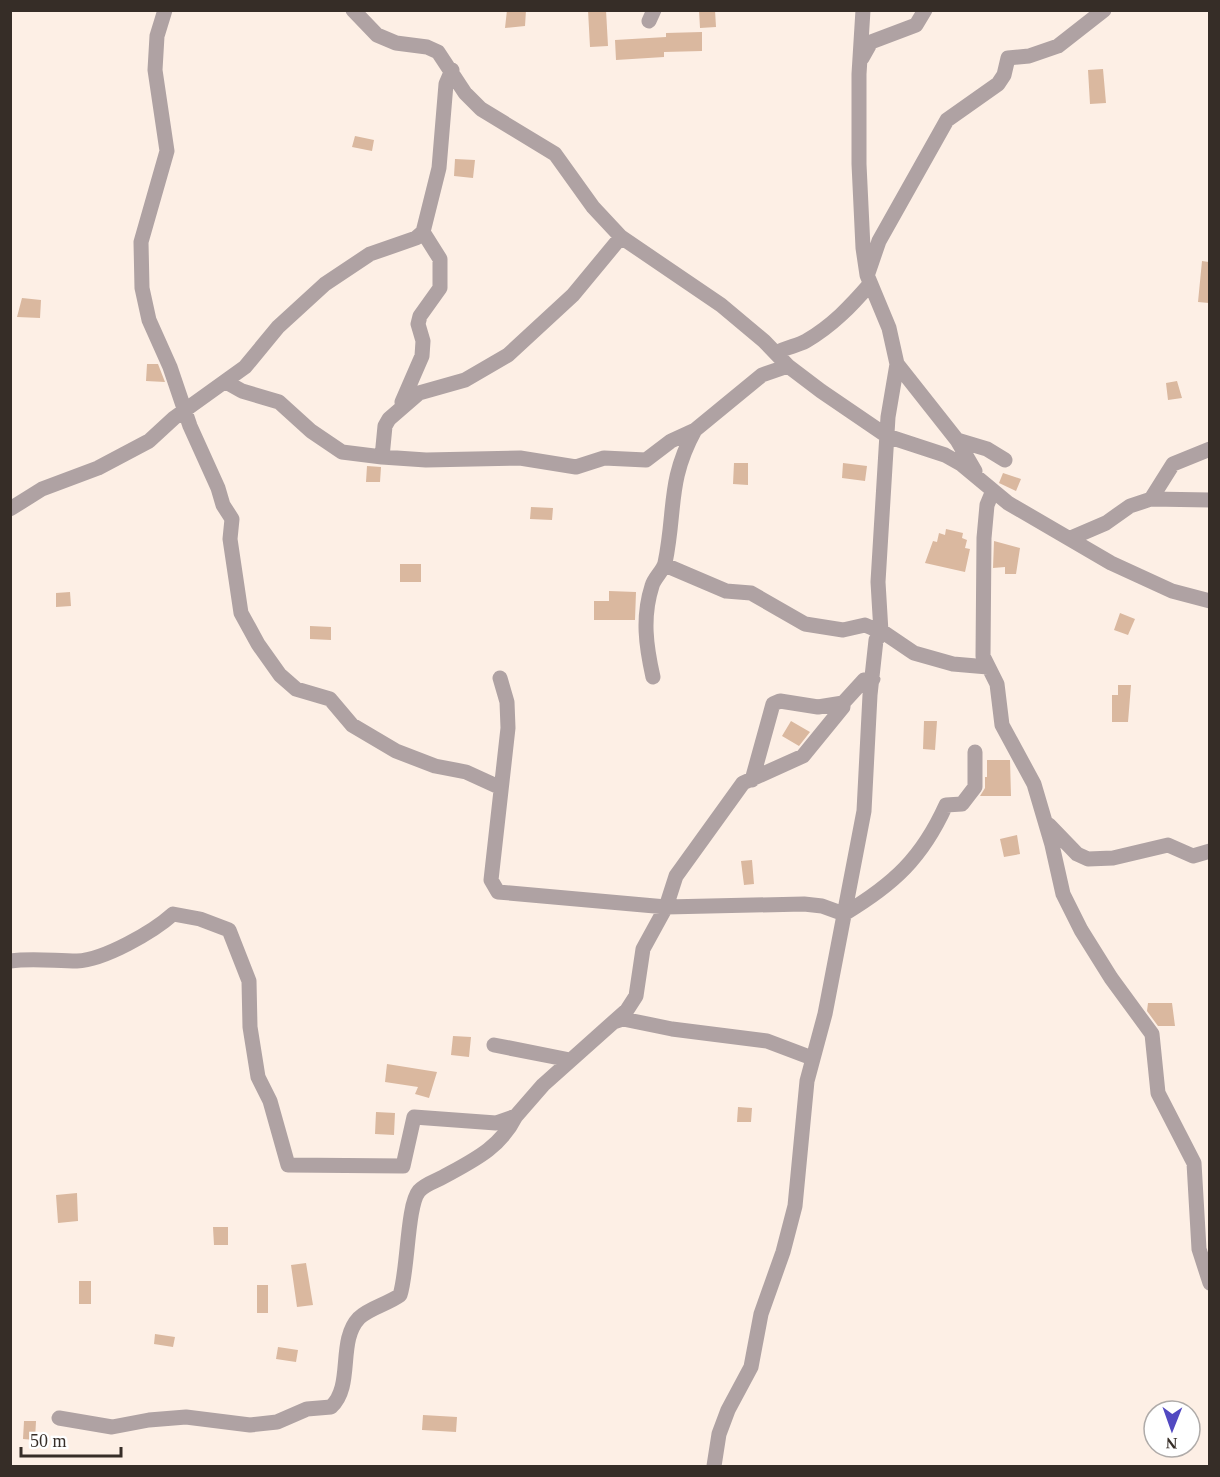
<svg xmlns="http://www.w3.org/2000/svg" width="1220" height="1477" viewBox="0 0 1220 1477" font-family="Georgia,serif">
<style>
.building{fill:#dab89f}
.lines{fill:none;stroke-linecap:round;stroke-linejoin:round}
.minor{stroke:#afa2a3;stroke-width:15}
</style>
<rect width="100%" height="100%" fill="#fdefe5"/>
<path class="building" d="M507,10H526L525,26L505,28Z
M588,10H606L608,46L590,47Z
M699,10H715L716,27L700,28Z
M702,32V51L664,52V57L616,60L615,40L666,37V33Z
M1103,69L1106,103L1090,104L1088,70Z
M355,136L374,140L372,151L352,147Z
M455,159L475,160L473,178L454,176Z
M1202,261L1209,262V303L1198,302Z
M22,298L41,300L40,318L17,317Z
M147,364H158L165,382L146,381Z
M1177,381L1182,398L1168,400L1166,383Z
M734,463H748V485L733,484Z
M843,463L867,466L865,481L842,478Z
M367,466L381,467L380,482H366Z
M1003,473L1021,479L1016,491L999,483Z
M531,507L553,508L552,520L530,519Z
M946,529L963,533L962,538L967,540L965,548L970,549L965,572L925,563L933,541L937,542L939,533L945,535Z
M994,541L1020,548L1016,574H1005V567L993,568Z
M400,564H421V582H400Z
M609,591L636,592L635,620H594V601H609Z
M70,592L71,606L56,607V593Z
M1120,613L1135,619L1128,635L1114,630Z
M310,626L331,627V640L310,639Z
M1118,685H1131L1128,722H1112V695H1118Z
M791,721L810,732L799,746L782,736Z
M924,721H937L935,750L923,749Z
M987,760H1010L1011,796H980L985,788V777H987Z
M1017,835L1020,854L1004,857L1000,839Z
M752,860L754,884L744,885L741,861Z
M1148,1003H1172L1175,1026H1158L1147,1011Z
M453,1036L471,1037L469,1057L451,1055Z
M387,1064L437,1072L429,1098L415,1094L418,1087L385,1082Z
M738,1107L752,1108L751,1122H737Z
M376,1112L395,1113L394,1135L375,1134Z
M77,1193L78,1221L58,1223L56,1195Z
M213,1227H228V1245H214Z
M306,1263L313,1305L297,1307L291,1265Z
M79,1281H91V1304H79Z
M257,1285H268V1313H257Z
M155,1334L175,1337L173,1347L154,1344Z
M278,1347L298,1350L296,1362L276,1359Z
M423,1415L457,1417L456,1432L422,1430Z
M24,1421H36L35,1440L23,1439Z"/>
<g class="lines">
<path class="minor" d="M165,10L157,36L155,70L167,151L141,242L142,288L149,320L170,367L190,426L218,488L223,505L232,519L230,539L241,613L258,644L280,675L296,689L330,699L352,725L396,751L435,766L466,772L501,788
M353,10L377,35L396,43L427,47L438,52L465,93L481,109L555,154L593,207L621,237L721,305L764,341L788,366L821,391L887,436L945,455L961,464L1008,503L1111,563L1172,591L1210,601
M649,21L654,10
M862,58L871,42L916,25L925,10
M868,273L879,241L947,120L998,84L1004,75L1008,58L1029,56L1058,46L1104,10
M776,353C786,347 797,346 806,341C832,326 851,306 870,284
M897,364L957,440L975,471
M226,382L242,391L279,402L311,431L342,452L382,457L385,426L389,419L419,393L465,380L508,355L573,295L621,237
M402,402L422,356L423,341L418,324L420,316L440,288V259L423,232
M957,440L987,449L1005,460
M382,457L426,460L520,458L576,467L604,458L646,460L671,441L695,430L762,375L788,366
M992,493L987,505L984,538L983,656L997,684L1002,725L1034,784L1052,845L1063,894L1081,930L1111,978L1152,1034L1158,1093L1194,1163L1199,1249L1210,1283
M1151,499L1210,500
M10,509L42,489L98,468L149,441L174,418L245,367L278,327L325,284L370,254L416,238L423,232L439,168L446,84L452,70
M1071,538L1106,523L1130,506L1151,499L1173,464L1210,449
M665,565L726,591L751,593L805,624L843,630L865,625L881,632
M876,640L883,632L914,653L953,664L988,667
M653,677C646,646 642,617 652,586C654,578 663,571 665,563C676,510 667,481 695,430
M500,678L507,702L508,728L491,880L498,892L666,907L804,904L822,906L844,914C894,884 922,858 946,805L962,804L975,787V752
M752,780L773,704L780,701L818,707L843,703
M1049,825L1077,854L1088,859L1113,858L1168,845L1193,856L1210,851
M10,961C33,958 54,961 77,961C104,960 153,932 173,914L200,919L229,930L249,981L250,1027L258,1077L270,1101L288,1165L403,1166L414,1117L496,1123L516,1116L543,1085L627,1010L636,996L643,949L666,907L676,876L743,783L803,756L843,707V703L864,680L873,679
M614,1022L623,1019L672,1029L767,1041L812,1058
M494,1045L570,1060
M59,1418L112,1427L149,1420L186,1417L250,1425L277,1422L307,1409L331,1407C354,1386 337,1341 359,1318C369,1308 388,1304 400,1295C408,1271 407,1205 419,1191C425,1184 436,1181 443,1177C474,1160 500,1148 516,1116
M714,1466L719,1434L728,1410L751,1367L761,1314L783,1252L795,1206L807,1081L825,1014L864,811L870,695L876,640L881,632L878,582L888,417L897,364L889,328L867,275L863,248L859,164V74L863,10"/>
</g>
<rect width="1220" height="1477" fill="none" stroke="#362d27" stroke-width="24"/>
<g transform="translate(1172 1429) rotate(181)"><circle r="28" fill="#ffffff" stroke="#afaba9" stroke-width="1.5"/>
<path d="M0-4.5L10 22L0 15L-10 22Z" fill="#5249c1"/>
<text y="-9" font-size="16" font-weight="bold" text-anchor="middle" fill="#362d27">N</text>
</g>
<path d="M21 1447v9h100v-9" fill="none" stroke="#362d27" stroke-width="3"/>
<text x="30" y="1447" font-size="18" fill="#362d27" stroke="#ffffff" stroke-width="4.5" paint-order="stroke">50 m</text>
</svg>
